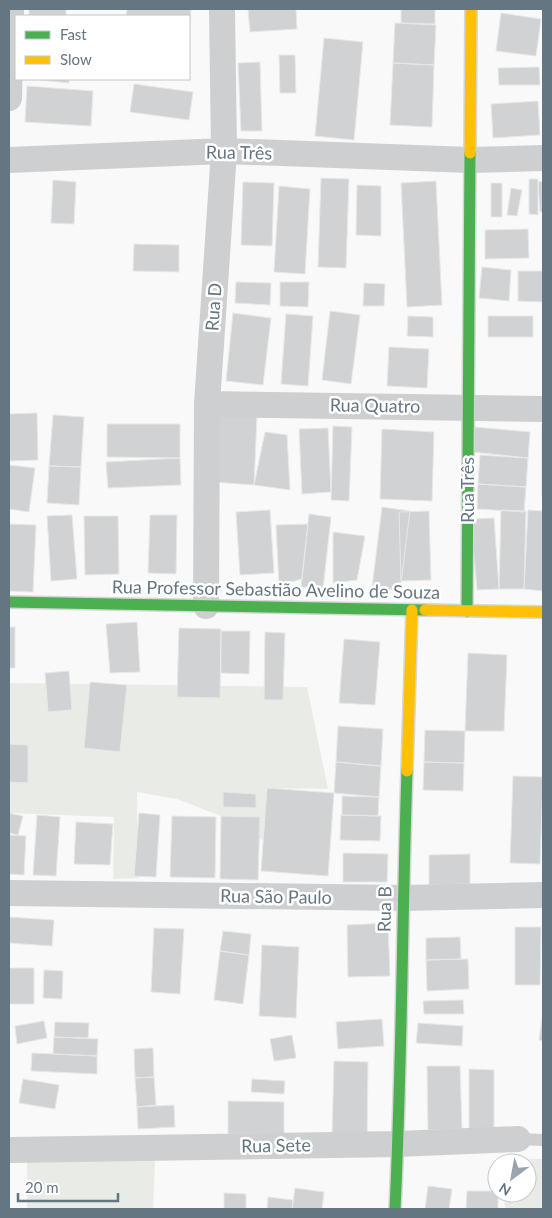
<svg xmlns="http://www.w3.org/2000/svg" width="552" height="1218" viewBox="0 0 552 1218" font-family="Lato,sans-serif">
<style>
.green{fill:#e8ebe6}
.building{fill:#d0d2d3;stroke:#e8e8e8}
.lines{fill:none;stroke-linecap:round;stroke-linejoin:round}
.fast-casing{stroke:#d5d6d7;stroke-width:14}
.slow-casing{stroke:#d5d6d7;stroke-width:14}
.lane{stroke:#cecfd0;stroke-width:12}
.street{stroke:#cecfd0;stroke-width:26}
.fast{stroke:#4caf50;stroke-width:11}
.slow{stroke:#ffc107;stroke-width:11}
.labels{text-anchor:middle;stroke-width:5;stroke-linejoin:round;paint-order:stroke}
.street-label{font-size:18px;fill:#657683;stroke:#fff}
</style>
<rect width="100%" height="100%" fill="#f9f9f9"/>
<path class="green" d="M541,425H543V497L541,496Z
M9,683L307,687L328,789L267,788L263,840L221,816L177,799L137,792L138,878L113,879L114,817L9,813Z
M27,1156L155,1160L153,1209H27Z
M503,1158L543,1159V1209H505L504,1193H527V1163H503Z"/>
<path class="building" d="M29,9H66V16H29Z
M127,9H191L190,22L189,16H126Z
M248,9H296L297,29L250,32Z
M401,9H435V24L401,23Z
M501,13L541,19L536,56L496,51Z
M395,23L436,25L434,65L393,63Z
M324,38L363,42L354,140L315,136Z
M279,55H295L296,93H280Z
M260,62L262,131H241L238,63Z
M393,63L434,65L432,127L390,125Z
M539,67L540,85H499L498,68Z
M31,79H69V83Z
M134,84L193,92L189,120L130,112Z
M27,86L93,91L91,126L25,122Z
M538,101L540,135L493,138L491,104Z
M321,178L349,179L346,268L318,267Z
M529,179H538V215L529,214Z
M53,180L76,182L74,224L51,223Z
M436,181L442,305L407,307L401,183Z
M543,181V212H540L538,182Z
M243,182L274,183L272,246L241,245Z
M491,183H502V217H491Z
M357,185L381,186V236L356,235Z
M279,186L310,189L305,274L274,272Z
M511,188L522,190L517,216L507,215Z
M528,229L529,258L485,259V230Z
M134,244L179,245V272L133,271Z
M482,267L511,270L509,301L479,298Z
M518,271H543V302L518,301Z
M236,282L271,283L270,305L235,303Z
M280,282H309L308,307L280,306Z
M364,283L385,284L384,306H363Z
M330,311L360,315L351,384L322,380Z
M233,313L271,318L263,385L226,381Z
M286,314L313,316L308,386L281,384Z
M408,316L433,317V337L407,336Z
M488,316H533V337H488Z
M389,347L429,349L427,388L387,386Z
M37,413L38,460L9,461V414Z
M53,415L84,417L81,467L49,466Z
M212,416H257L254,485L213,482Z
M107,424H180V458L107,457Z
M333,426L352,427L349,501L331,500Z
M475,427L530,432L528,458L472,452Z
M328,428L331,492L302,494L299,429Z
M382,429L434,432L432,501L380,499Z
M265,432L287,435L290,490L254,485Z
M480,455L528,458L526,487L478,484Z
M180,458L181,485L108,488L106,462Z
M9,465L35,468L29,512L9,509Z
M49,466L81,467L79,505L47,503Z
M478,484L526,487L524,512L477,509Z
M382,507L410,511L400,591L372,587Z
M270,510L274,573L240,575L236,512Z
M501,510L526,511L524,589H499Z
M528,510L543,511V591L524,589Z
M429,511L431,580L401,581L399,512Z
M309,514L331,517L323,589L301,587Z
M72,515L77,579L51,581L47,516Z
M150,515H177L176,574L148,573Z
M84,516H118L119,574L85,575Z
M494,518L499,589L477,590L471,519Z
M9,524L36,525L33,592L9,591Z
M308,524L302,579L279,585L276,525Z
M333,532L365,536L357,580L333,583Z
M137,622L140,672L110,673L106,624Z
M9,627H15V668H9Z
M179,628L221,629L220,698L177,697Z
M221,631H250L249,674L221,673Z
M265,632L285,633L283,700H264Z
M344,639L380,642L375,705L339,703Z
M468,653L507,655L504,731H465Z
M69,671L72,710L48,712L45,673Z
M90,682L127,685L120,752L84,748Z
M338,726L383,729L381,766L336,762Z
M425,730L465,731L464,763L424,762Z
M9,744L28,745V783L9,782Z
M336,762L381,766L379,797L334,793Z
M424,762L464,763L463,791L423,790Z
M513,776L543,777L540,864L510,863Z
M267,788L334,793L328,876L261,871Z
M223,792L256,794V808L223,807Z
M342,796L379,797L378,816L342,815Z
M9,813L23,816L18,835L9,833Z
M139,813L160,815L156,877L134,876Z
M37,815L60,817L56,876L33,875Z
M341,815L381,816L380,841L340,840Z
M172,816L216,817L215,878L170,877Z
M221,816L260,817L258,880L220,879Z
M76,822L113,824L110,865L74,864Z
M9,835L26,836L24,875L9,874Z
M343,853L388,854L387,882H343Z
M470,854V884L429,885V855Z
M9,917L54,920L52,946L9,943Z
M388,923L390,976L348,977L347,925Z
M515,927H541L540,985H515Z
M154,928L184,929L180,994L151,992Z
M223,931L251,934L249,955L220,951Z
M460,937L461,959L426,960V938Z
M262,945L299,947L296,1018L259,1016Z
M220,951L249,955L243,1004L214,1000Z
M468,959L469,989L427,991L426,960Z
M9,968H34V1004H9Z
M44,970L63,971L62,999L43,998Z
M463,1000L464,1014H424L423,1001Z
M543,1010V1041L539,1040Z
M382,1019L384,1046L338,1049L336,1022Z
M44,1021L47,1038L17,1044L15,1026Z
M55,1022L89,1023L88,1038L54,1037Z
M418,1023L463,1026L462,1046L416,1043Z
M292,1035L296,1058L274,1061L270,1039Z
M54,1037L98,1039L97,1056L53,1054Z
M153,1048L154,1077L135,1078L134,1049Z
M32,1053L97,1056V1074L31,1071Z
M334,1061L368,1062L367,1138L332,1137Z
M427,1066H460L462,1129L428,1130Z
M469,1069L494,1070V1131H469Z
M154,1077L156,1105L137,1107L135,1078Z
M23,1079L59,1085L55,1109L19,1103Z
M252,1079L285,1081L284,1094L251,1092Z
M228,1101L284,1102V1134H228Z
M174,1105L175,1127L138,1129L137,1107Z
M428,1186L452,1189L449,1209H425Z
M295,1188L324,1192L322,1209H292Z
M467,1191H497V1193H498V1209H466Z
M224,1193L246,1194V1209H224Z
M268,1197L293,1200L292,1209H267Z"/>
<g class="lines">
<defs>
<path id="fast" d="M9,602L425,610
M467,611L470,153
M395,1209C402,1063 402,917 407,771"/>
<path id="slow" d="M470,153L471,9
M425,610L543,612
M407,771L412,610"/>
</defs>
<use href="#fast" class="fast-casing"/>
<use href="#slow" class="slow-casing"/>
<path class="lane" d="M518,1139L543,1140"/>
<path class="street" d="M9,98L11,9
M9,160L224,151L470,160L543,158
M207,404L543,409
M206,606L207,404L224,151L222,9
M9,893L403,898L543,895
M9,1150L398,1144L518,1139"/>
<use href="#fast" class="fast"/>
<use href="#slow" class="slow"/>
</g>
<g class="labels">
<g class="street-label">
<text transform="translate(239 153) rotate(1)" y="6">Rua Três</text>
<text transform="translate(214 307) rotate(-86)" y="6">Rua D</text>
<text transform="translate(375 406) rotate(1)" y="6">Rua Quatro</text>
<text transform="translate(468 490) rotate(-90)" y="6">Rua Três</text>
<text transform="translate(276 590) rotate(1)" y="6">Rua Professor Sebastião Avelino de Souza</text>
<text transform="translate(276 897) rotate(1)" y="6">Rua São Paulo</text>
<text transform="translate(385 909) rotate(-89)" y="6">Rua B</text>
<text transform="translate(276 1146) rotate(-1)" y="6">Rua Sete</text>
</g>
</g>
<rect width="552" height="1218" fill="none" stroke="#657683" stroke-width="20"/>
<rect x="15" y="15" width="175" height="65" fill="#ffffff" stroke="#c1c8cd"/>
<rect x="25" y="31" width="25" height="8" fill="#4caf50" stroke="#c1c8cd"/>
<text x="60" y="40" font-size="15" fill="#657683">Fast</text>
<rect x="25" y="56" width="25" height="8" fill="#ffc107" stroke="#c1c8cd"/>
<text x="60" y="65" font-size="15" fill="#657683">Slow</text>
<g transform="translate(512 1178) rotate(212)"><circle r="24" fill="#ffffff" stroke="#c1c8cd"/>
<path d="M0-4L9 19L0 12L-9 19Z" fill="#99a4ac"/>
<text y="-8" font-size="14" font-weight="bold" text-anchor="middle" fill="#657683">N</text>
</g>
<path d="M18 1193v8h100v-8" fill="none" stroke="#657683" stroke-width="2.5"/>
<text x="25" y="1193" font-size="15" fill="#657683" stroke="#ffffff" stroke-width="4" paint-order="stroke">20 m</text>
</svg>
